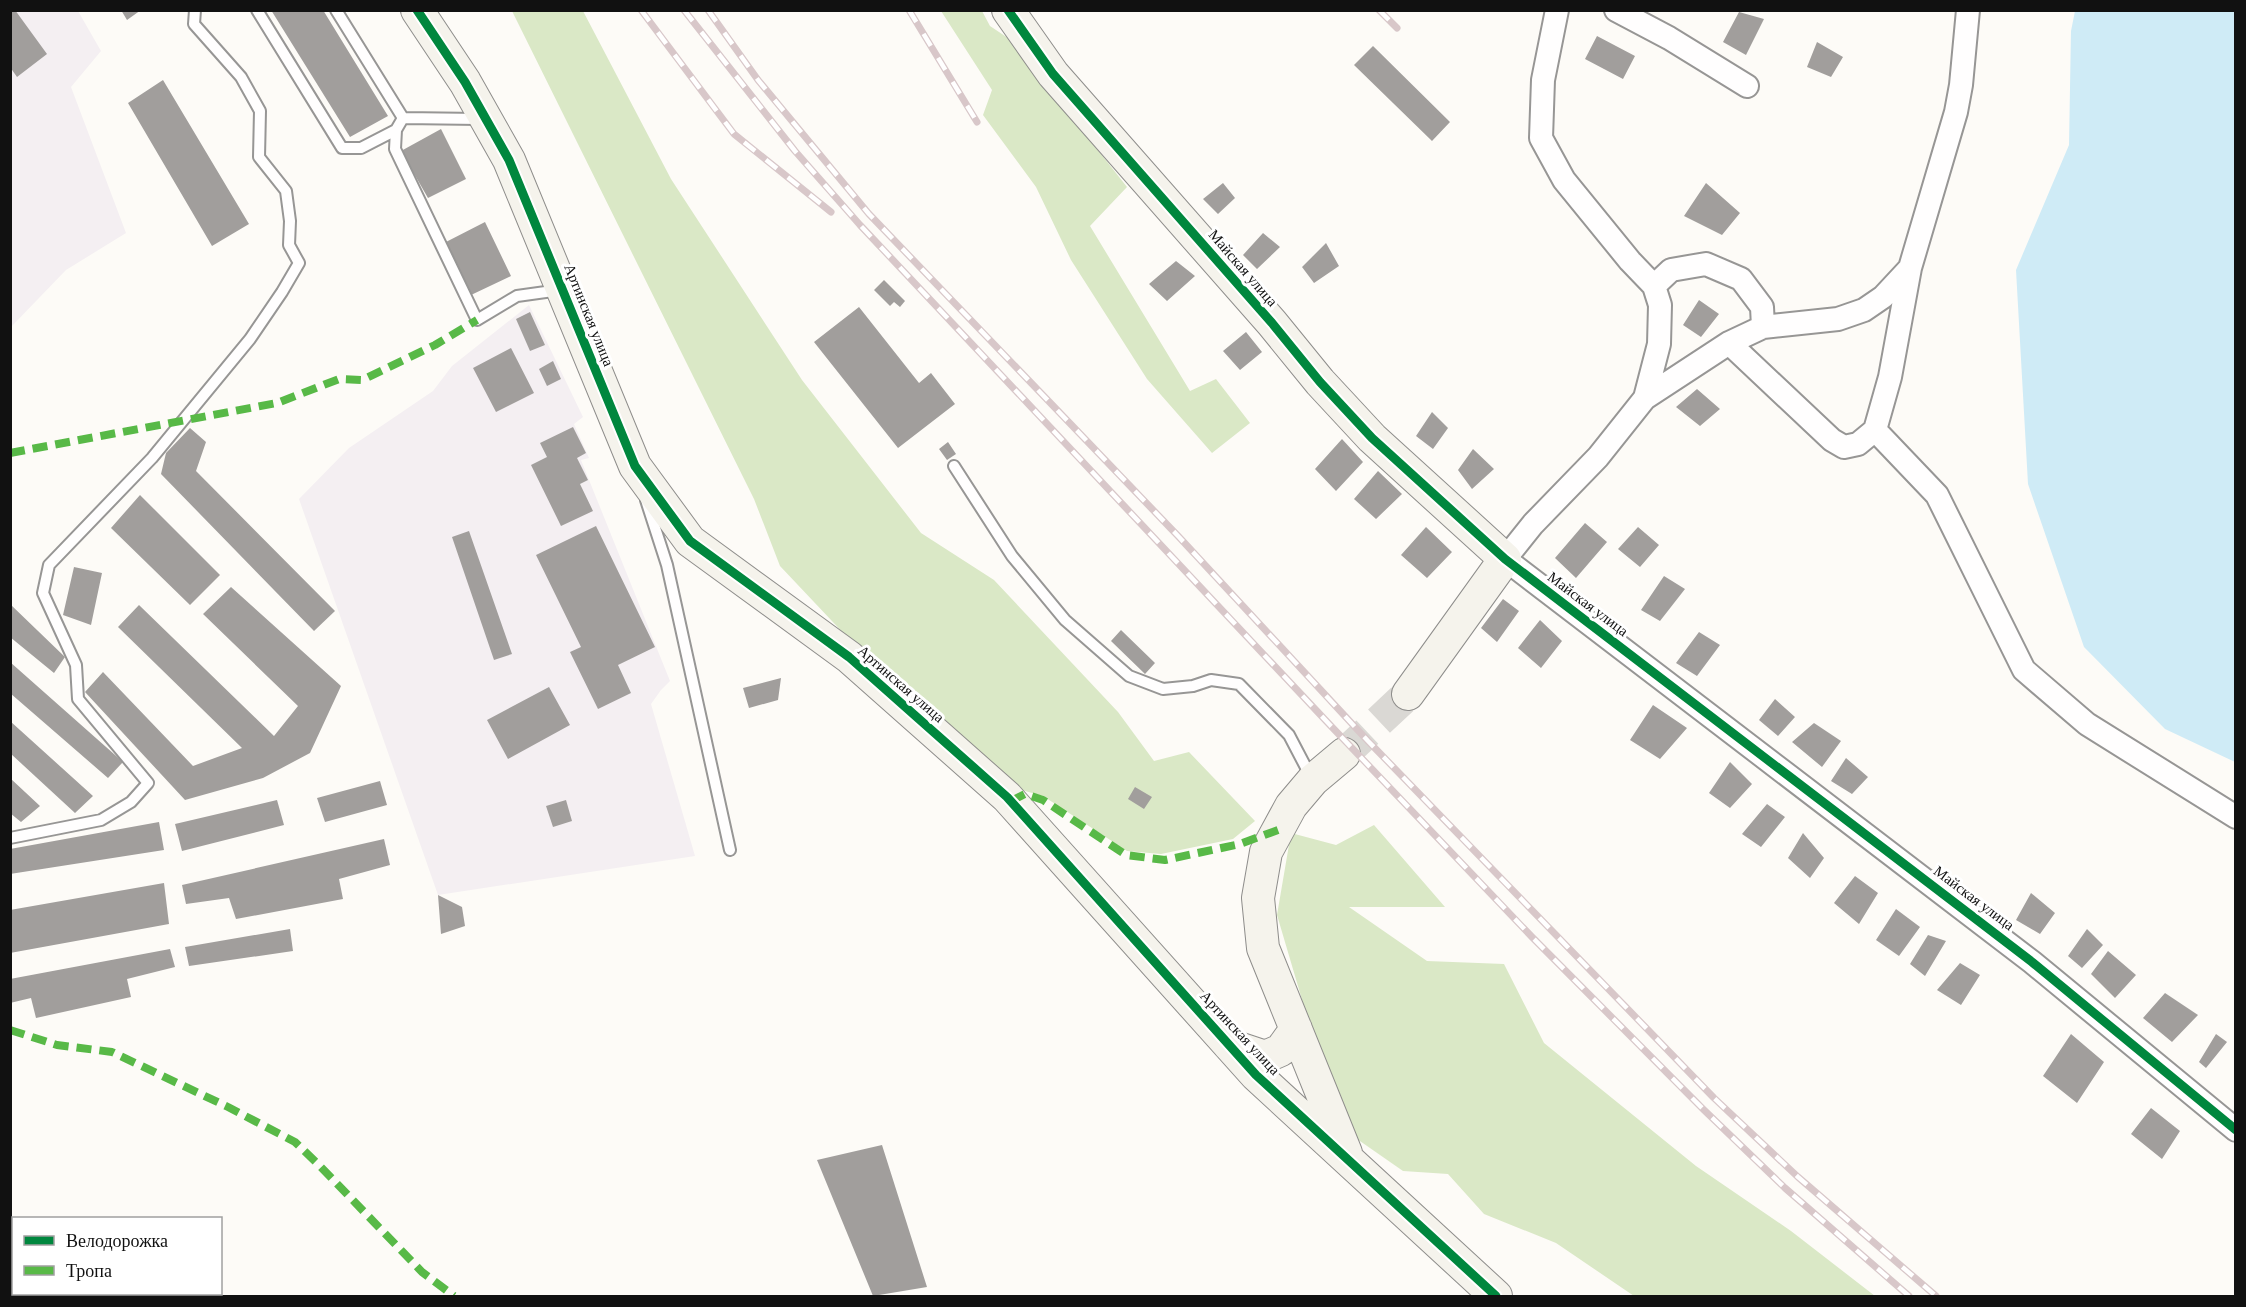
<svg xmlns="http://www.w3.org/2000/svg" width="2246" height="1307" viewBox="0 0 2246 1307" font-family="Georgia,serif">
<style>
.industrial{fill:#f4eff2}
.forest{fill:#dae8c6}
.water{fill:#cfebf6}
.building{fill:#a19e9c}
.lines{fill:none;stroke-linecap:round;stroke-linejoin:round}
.secondary-tunnel{stroke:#dad8d4;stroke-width:32;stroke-dasharray:32 16;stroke-linecap:butt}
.lane-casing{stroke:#979695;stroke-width:14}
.street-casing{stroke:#979695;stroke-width:26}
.secondary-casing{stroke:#8e8d8b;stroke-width:34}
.lane{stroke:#fffefe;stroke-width:10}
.street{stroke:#fffefe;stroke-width:22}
.secondary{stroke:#f5f3ec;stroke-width:32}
.rail-casing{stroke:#d8c7c9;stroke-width:7}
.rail{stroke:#fff;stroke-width:4.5;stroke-dasharray:14;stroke-linecap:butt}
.quiet{stroke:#58b947;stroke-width:8;stroke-dasharray:15 8;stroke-linecap:butt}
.cycleway-casing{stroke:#fff;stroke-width:13}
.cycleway{stroke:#00873e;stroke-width:9}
.labels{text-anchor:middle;stroke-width:6;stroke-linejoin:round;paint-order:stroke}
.street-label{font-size:15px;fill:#111;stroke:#fff}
</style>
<rect width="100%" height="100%" fill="#fdfbf7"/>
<path class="industrial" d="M11,11H78L101,51L71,87L126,233L66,270L11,327Z
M529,305L583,417L574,424L589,458L581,460L670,681L661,690L651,704L695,856L438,895L299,499L349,448L433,391L452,366Z"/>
<path class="forest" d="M512,11H583L671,179L802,380L921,533L994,580L1118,712L1154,761L1189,752L1255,821L1233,839L1161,854L1127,851L1043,796L1003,785L882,674L780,566L754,499Z
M941,11H982L990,26L1011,40L1127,187L1090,226L1190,391L1216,379L1250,423L1212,453L1147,379L1071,260L1036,187L983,115L992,90Z
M1374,825L1445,907H1349L1427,961L1504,964L1544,1043L1696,1166L1791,1231L1875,1296H1634L1556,1243L1484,1214L1448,1174L1403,1171L1357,1139L1308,1020L1277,915L1291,833L1336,845Z"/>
<path class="water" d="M2075,11H2235V762L2165,729L2084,647L2028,484L2016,270L2069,145L2071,31Z"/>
<path class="building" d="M10,10H15L47,54L17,77L10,67Z
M121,10H141L127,20Z
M271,10H323L388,116L350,137Z
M1739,12L1764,19L1746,55L1723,42Z
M1597,36L1635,56L1623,79L1585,59Z
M1817,42L1843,57L1831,77L1807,67Z
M1373,46L1450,122L1432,141L1354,65Z
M163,80L249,224L212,246L128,103Z
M441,129L466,179L428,198L401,151Z
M1223,183L1235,198L1218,214L1203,199Z
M1706,183L1740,213L1722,235L1684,216Z
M485,222L511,276L471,295L444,243Z
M1263,233L1280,247L1257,269L1243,255Z
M1326,243L1339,266L1314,283L1302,267Z
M1176,261L1195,276L1167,301L1149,284Z
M884,280L905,301L900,307L894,302L890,306L874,290Z
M1699,300L1719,314L1701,337L1683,325Z
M859,307L919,383L931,373L955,404L898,448L814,342Z
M530,312L545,345L530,351L516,319Z
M1246,332L1262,352L1240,370L1223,351Z
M511,348L534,393L496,412L473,368Z
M553,361L561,379L547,386L539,369Z
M1697,389L1720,409L1700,426L1676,407Z
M1432,412L1448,428L1433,449L1416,436Z
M573,427L586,453L577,458L588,480L580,484L593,511L561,526L531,465L547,457L540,443Z
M190,428L206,442L196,471L335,611L314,631L161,474L166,453Z
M1342,439L1363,462L1336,491L1315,469Z
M948,442L956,454L947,460L939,449Z
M1473,449L1494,469L1472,489L1458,470Z
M1378,471L1402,494L1376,519L1354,499Z
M140,495L220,575L190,605L111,528Z
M1585,523L1607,542L1576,578L1555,558Z
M596,526L655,647L618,665L631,693L598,709L570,652L581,647L536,555Z
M1426,527L1452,552L1427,578L1401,555Z
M1638,527L1659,545L1640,567L1618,549Z
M469,531L512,654L494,660L452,537Z
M74,567L102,573L91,625L63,615Z
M1664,576L1685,589L1660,621L1641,610Z
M231,587L341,686L310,753L263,778L185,800L85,692L103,672L193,766L242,748L118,627L139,605L274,736L298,706L203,614Z
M1503,599L1519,611L1497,642L1481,628Z
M10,604L65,657L54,673L10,637Z
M1540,620L1562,641L1541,668L1518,648Z
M1121,630L1155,663L1145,674L1111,641Z
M1699,632L1720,645L1697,676L1676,663Z
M10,662L123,762L108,778L10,693Z
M781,678L778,700L749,708L743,688Z
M549,687L570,725L508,759L487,720Z
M1775,699L1795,717L1778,736L1759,720Z
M1653,705L1687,728L1660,759L1630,740Z
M10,721L93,796L75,813L10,753Z
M1814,723L1841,741L1822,767L1792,742Z
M1846,758L1868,777L1852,794L1831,781Z
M1730,762L1752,784L1730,808L1709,793Z
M10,778L40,806L21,822L10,813Z
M380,781L387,805L325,822L317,798Z
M1135,787L1152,797L1144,809L1128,799Z
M277,800L284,825L182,851L175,824Z
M566,800L572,821L553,827L546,806Z
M1767,804L1785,817L1761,847L1742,834Z
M159,822L164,850L10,874V849Z
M1803,833L1824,858L1810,878L1788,858Z
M384,839L390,865L339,879L343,899L236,919L229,898L186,904L182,885Z
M1855,876L1878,893L1859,924L1834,903Z
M164,883L169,924L10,953V910Z
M2031,893L2055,913L2040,934L2016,920Z
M438,895L462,907L465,926L441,934Z
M1896,909L1920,927L1899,956L1876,940Z
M290,929L293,951L189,966L185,947Z
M2087,929L2103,945L2082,968L2068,956Z
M1928,935L1946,941L1925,976L1910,964Z
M170,949L175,967L127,979L131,997L36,1018L31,998L10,1003V979Z
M2108,951L2136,975L2115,998L2091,974Z
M1960,963L1980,975L1961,1005L1937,990Z
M2165,993L2198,1015L2172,1042L2143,1018Z
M2071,1034L2104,1062L2077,1103L2043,1076Z
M2216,1034L2227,1042L2206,1068L2199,1062Z
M2151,1108L2180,1131L2162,1159L2131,1134Z
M882,1145L927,1287L873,1296L817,1160Z
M111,1294H192V1296H112Z"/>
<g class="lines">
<path class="secondary-tunnel" d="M1344,754L1408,694"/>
<defs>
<path id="lane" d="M257,10L342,148H361L396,130
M336,10L403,118L480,119
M403,118L396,130L395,149L477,320L517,296L560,290
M954,466L1012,556L1065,620L1129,676L1163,689L1193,686L1211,680L1239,684L1289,735L1311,777
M646,500L667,565L730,850
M10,838L101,820L131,802L148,783L78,699L76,665L43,593L49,565L152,458L250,339L282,292L299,263L289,245L290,221L286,191L259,157L260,111L241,77L194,24L195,10"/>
<path id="street" d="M1557,10L1543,80L1541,138L1564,180L1630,261L1654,286L1660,305L1659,344L1645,398
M1616,10L1669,38L1747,86
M1968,10L1961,85L1956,112L1910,268L1883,297L1864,310L1838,319L1763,327L1729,343L1645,398L1598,457L1533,524L1505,559L2032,962L2236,1130
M1654,286L1671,270L1706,264L1741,279L1762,307L1763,327
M1729,343L1832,440L1844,447L1858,444L1875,430L1890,377L1910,268
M1875,430L1937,495L2024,670L2087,724L2236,817
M10,1248L14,1250
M55,1294L57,1296"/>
<path id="secondary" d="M417,10L465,82L509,160L635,466L690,541L849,657L1007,797L1256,1075L1496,1296
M1008,10L1053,74L1272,323L1320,382L1372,438L1505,559L1408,694
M1344,754L1313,780L1291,806L1266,852L1258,898L1263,948L1346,1153
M1229,1045L1265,1057L1281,1050L1296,1029"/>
</defs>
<use href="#lane" class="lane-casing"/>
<use href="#street" class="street-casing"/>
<use href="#secondary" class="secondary-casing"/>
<use href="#lane" class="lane"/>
<use href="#street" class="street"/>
<use href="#secondary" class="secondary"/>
<defs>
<path id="rail" d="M641,10L734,134L831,212
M684,10L795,151L860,225L1330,725L1532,937L1704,1110L1785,1188L1909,1296
M708,10L758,80L869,214L1179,537L1368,741L1714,1098L1798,1177L1936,1296
M909,10L977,122
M1379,10L1397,28"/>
</defs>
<use href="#rail" class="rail-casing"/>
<use href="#rail" class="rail"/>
<path class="quiet" d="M10,453L277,403L339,379L362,380L435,345L477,320
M1011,801L1025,794L1043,800L1126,855L1165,860L1240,844L1278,830
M10,1030L57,1045L112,1052L228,1107L295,1142L318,1164L422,1272L454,1296"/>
<defs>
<path id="cycleway" d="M417,10L465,82L509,160L635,466L690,541L849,657L1007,797L1256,1075L1496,1296
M1008,10L1053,74L1272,323L1320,382L1372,438L1505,559L2032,962L2236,1130"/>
</defs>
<use href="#cycleway" class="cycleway-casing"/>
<use href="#cycleway" class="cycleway"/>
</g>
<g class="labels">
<g class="street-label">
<text transform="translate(1243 268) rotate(49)" y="5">Майская улица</text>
<text transform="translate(589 315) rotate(68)" y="5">Артинская улица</text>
<text transform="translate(1588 604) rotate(37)" y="5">Майская улица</text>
<text transform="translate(901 684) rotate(41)" y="5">Артинская улица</text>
<text transform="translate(1974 898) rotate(37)" y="5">Майская улица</text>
<text transform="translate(1240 1033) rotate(47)" y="5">Артинская улица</text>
</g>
</g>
<rect width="2246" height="1307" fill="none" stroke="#111111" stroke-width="24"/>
<rect x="12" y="1217" width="210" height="78" fill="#ffffff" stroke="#a0a0a0" stroke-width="1.5"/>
<rect x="24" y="1236" width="30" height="9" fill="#00873e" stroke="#a0a0a0" stroke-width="1.5"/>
<text x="66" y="1247" font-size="18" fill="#111111">Велодорожка</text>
<rect x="24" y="1266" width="30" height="9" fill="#58b947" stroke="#a0a0a0" stroke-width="1.5"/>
<text x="66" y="1277" font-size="18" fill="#111111">Тропа</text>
</svg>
